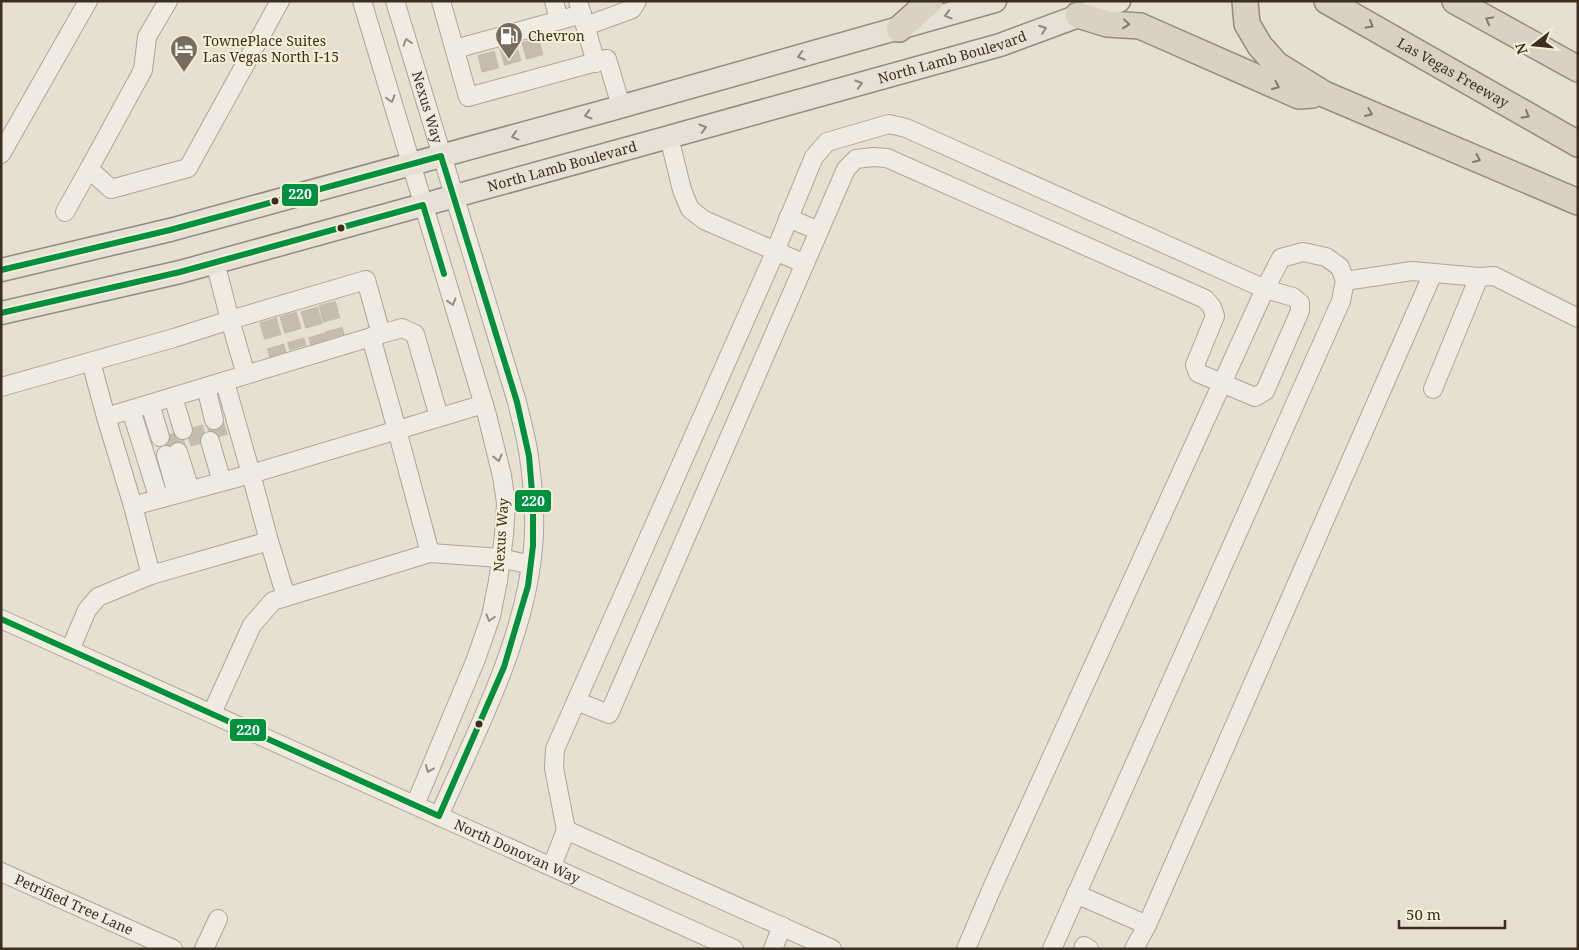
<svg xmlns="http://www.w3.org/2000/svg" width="1579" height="950" viewBox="0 0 1579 950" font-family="'Noto Serif',serif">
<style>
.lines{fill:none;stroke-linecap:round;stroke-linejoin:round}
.minor-tunnel{stroke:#c5bcae;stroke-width:18;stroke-dasharray:18 9;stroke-linecap:butt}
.minor-casing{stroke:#ada599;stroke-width:20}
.major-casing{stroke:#928b80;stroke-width:25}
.highway-casing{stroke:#928b80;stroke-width:28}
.minor{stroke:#efebe3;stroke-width:18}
.major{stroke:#e6e1d4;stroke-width:22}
.highway{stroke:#dad1c2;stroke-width:25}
.bus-1-casing{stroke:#f7eed8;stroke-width:10}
.bus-1{stroke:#009140;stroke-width:6}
.oneway{stroke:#92887a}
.oneway2{stroke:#847769}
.oneway3{stroke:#968c82}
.bus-dot{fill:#3d2e20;stroke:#f7eed8;stroke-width:2}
.labels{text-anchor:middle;stroke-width:4;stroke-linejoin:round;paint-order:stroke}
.poi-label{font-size:14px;fill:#3d2e20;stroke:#f7eed8;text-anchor:start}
.street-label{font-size:14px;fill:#3d2e20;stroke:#f7eed8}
.line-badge{stroke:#f7eed8;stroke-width:2}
.badge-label{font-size:14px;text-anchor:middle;font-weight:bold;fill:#fff}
</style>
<rect width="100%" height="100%" fill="#e7e0d1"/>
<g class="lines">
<path class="minor-tunnel" d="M530,40L537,65
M508,46L515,71
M486,53L492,77
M327,303L336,337
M309,309L319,343
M288,314L298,348
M268,320L278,355
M214,420L220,439
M194,427L200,446
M173,433L178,452"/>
<defs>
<g id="minor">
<path d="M168,1L147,37L143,70L89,169L111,189L188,168L280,1"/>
<path d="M362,1L487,415L502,476L506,503L504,535L498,581L491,616L476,659L415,805"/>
<path id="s1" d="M395,1L517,402C521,420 527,439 529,457C533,486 536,520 533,548C525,640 476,732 439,816"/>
<path d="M441,1L468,97L607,59L621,106"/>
<path d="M554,1L559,20"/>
<path d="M578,1L596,63"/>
<path d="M586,26L632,9L637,1"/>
<path d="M455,49L582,14"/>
<path d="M669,137L682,190L690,209L704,220L805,264"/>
<path d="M1,154L88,1"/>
<path d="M65,212L89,169"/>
<path d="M788,218L819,231"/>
<path d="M1345,281L1412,271L1479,277"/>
<path d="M381,334L402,328L415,334L439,417"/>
<path d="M371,337L397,430L430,553"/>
<path d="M91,362L106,417"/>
<path d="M225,382L251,474L484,404"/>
<path d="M1,387L174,338L230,320L215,262"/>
<path d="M206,387L214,420"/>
<path d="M1433,389L1479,277L1494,276L1578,318"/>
<path d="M173,397L183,430"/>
<path d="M150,404L160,437"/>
<path d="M131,410L159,499"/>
<path d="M210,441L222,482"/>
<path d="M178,452L190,490"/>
<path d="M166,455L177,494"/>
<path d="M133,506L251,474L269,541"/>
<path d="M151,575L269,541L286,597"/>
<path id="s2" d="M1,619L734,949"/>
<path d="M70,650L87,610L98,597L151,575L133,506L106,417L381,334L366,280L230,320L246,375"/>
<path d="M576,701L609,714L846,169L856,159L873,157L887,158L1205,299L1212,307L1215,316L1195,365L1198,373L1255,397L1265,391L1300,311V303L1293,297L1265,289L906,128L889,124L827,142L814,157L769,266L555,749L554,768L566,830L832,949"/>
<path d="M212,713L252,625L273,601L430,553L501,558L531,565"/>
<path d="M552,866L566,830"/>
<path id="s3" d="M1,872L173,949"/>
<path d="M1076,894L1147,925"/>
<path d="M204,949L218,919"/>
<path d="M773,949L782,926"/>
<path d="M966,949L992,888L1265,289L1281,258L1303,252L1326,257L1340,267L1345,281L1341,301L1052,949"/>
<path d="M1083,949L1084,946L1089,949"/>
<path d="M1134,949L1147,925L1433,273"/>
</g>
<g id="major">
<path d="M1,270L170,230L609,110L995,1"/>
<path id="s4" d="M1,313L180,272L669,137L1000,45L1119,1"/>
</g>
<g id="highway">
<path d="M1245,1L1247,24L1260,46L1277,65L1324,94L1578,202"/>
<path id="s5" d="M1327,1L1578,144"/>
<path d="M1455,1L1578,69"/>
<path d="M1078,15L1107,24L1140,26L1299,96L1312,95"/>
<path d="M899,29L930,1"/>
</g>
</defs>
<use href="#minor" class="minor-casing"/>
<use href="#major" class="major-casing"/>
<use href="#highway" class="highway-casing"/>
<use href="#minor" class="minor"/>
<use href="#major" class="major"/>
<use href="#highway" class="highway"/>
<defs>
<path id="bus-1" d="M1,270L170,230L441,156L517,402L529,456L533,504V546L528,586L504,667L439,816L1,619
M1,313L180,272L423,205L444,274"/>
</defs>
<use href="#bus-1" class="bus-1-casing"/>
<use href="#bus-1" class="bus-1"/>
</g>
<defs><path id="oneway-chevron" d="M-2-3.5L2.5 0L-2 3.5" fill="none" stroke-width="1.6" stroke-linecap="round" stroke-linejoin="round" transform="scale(1.25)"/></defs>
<g class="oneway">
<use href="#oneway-chevron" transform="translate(948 15) rotate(164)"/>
<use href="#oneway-chevron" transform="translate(1043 29) rotate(-20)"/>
<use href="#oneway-chevron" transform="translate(801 56) rotate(164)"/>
<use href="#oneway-chevron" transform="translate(859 84) rotate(-16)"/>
<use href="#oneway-chevron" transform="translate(588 115) rotate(165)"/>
<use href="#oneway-chevron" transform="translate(703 128) rotate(-16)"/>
<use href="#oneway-chevron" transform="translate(515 136) rotate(165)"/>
</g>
<g class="oneway2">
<use href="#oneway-chevron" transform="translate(1489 20) rotate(-151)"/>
<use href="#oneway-chevron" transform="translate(1126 24) rotate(6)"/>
<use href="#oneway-chevron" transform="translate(1370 25) rotate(30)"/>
<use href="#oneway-chevron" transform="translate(1276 86) rotate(24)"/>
<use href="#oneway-chevron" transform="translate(1369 113) rotate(23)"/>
<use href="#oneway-chevron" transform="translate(1526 115) rotate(30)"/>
<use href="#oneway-chevron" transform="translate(1477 159) rotate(23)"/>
</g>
<g class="oneway3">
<use href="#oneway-chevron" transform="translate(407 42) rotate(-107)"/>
<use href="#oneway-chevron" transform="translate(391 99) rotate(73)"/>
<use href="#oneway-chevron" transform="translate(452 302) rotate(73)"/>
<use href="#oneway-chevron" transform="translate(498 458) rotate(76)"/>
<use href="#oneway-chevron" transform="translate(490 618) rotate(106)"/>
<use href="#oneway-chevron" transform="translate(429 769) rotate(113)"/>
</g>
<defs>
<symbol id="fuel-pin" viewBox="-11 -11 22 30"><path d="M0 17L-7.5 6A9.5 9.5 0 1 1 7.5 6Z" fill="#786c5e" stroke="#f7eed8"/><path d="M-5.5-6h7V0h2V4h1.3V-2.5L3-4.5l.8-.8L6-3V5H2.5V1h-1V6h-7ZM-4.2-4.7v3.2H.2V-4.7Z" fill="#fff"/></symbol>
<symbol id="hotel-pin" viewBox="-11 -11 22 30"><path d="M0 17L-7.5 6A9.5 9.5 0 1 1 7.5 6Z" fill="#786c5e" stroke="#f7eed8"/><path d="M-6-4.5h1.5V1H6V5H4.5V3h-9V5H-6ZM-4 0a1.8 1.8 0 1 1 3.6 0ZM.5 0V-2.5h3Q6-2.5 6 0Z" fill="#fff"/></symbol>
</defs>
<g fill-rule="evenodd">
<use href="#fuel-pin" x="493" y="20" width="32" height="43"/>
<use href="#hotel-pin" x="168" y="33" width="32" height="43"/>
</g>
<g class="bus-dot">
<circle cx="275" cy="201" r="4.5"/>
<circle cx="341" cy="228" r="4.5"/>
<circle cx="479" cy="724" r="4.5"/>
</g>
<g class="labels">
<g class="poi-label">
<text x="528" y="41">Chevron</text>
<text x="203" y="46">TownePlace Suites<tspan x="203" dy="16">Las Vegas North I-15</tspan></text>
</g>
<g class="street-label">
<text dy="5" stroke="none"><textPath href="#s4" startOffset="985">North Lamb Boulevard</textPath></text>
<text dy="5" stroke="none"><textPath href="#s5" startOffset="145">Las Vegas Freeway</textPath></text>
<text dy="5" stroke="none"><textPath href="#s1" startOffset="111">Nexus Way</textPath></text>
<text dy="5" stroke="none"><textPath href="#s4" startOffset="580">North Lamb Boulevard</textPath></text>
<text transform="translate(501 535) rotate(-86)" y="5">Nexus Way</text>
<text dy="5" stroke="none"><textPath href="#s2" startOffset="566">North Donovan Way</textPath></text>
<text dy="5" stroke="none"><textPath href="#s3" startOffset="80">Petrified Tree Lane</textPath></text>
</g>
</g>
<g class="line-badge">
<rect x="281" y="183" width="38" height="24" rx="5" fill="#009140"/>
<rect x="514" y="489" width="38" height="24" rx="5" fill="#009140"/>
<rect x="229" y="718" width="38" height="24" rx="5" fill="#009140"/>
</g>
<g class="badge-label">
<text x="300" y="199">220</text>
<text x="533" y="506">220</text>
<text x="248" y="735">220</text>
</g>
<rect width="1579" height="950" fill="none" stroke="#3d2e20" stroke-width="5"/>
<g transform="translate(1534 45) rotate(254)" stroke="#f7eed8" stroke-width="4" paint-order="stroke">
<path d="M0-4L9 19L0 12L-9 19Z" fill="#3d2e20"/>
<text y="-8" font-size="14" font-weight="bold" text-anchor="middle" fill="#3d2e20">N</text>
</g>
<path d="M1399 920v8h106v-8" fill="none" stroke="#3d2e20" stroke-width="2.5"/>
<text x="1406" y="920" font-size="15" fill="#3d2e20" stroke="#f7eed8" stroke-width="4" paint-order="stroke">50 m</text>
</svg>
